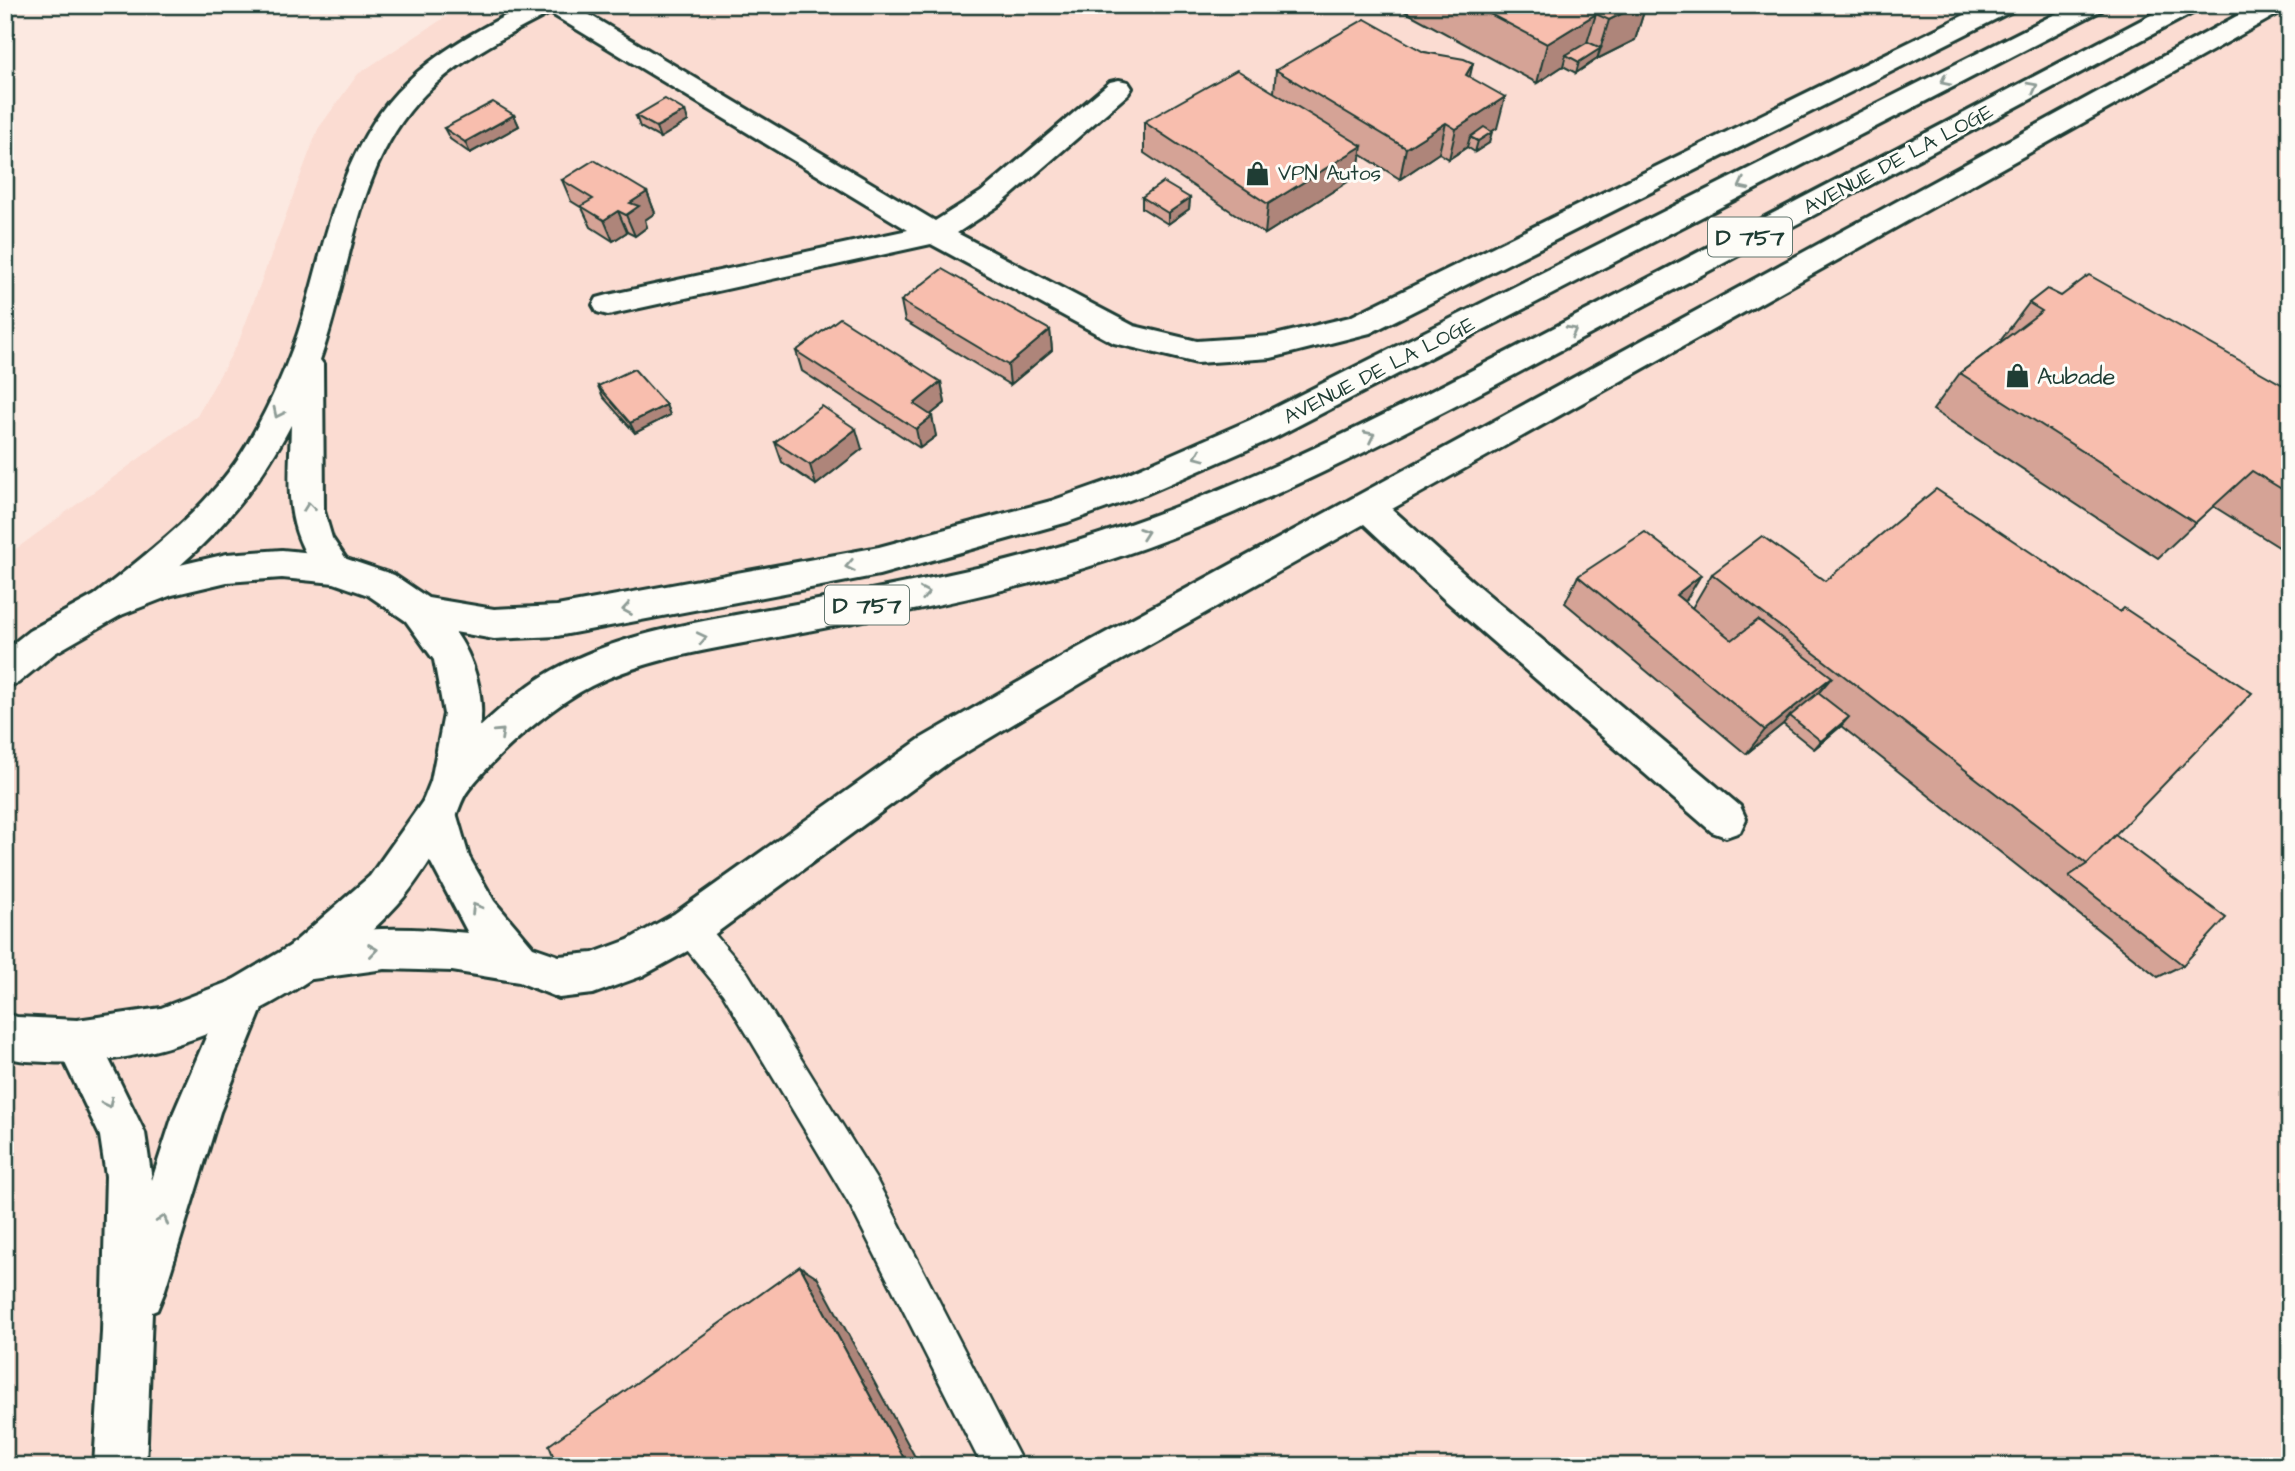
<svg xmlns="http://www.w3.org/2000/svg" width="2295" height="1471" viewBox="0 0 2295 1471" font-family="'Architects Daughter',sans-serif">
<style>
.built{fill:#fbdcd2}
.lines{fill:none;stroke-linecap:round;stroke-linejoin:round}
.service-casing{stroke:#1f3d34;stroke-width:5}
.minor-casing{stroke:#1f3d34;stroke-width:6}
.primary-casing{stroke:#1f3d34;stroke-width:6}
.service{fill:#fdfcf7;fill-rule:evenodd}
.minor{fill:#fdfcf7;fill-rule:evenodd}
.primary{fill:#fdfcf7;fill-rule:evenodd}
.wall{fill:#d5a396;stroke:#1f3d34;stroke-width:2}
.shaded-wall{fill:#ae857a;stroke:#1f3d34;stroke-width:2}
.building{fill:#f8beae;stroke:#1f3d34;stroke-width:2}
.oneway{stroke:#8e9c96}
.labels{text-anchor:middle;stroke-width:6;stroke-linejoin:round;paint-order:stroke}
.far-street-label{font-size:21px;fill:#1f3d34;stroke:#fdfcf7}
.far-poi-label{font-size:21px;fill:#1f3d34;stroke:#fdfcf7;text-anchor:start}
.shield{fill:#fdfcf7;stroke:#62766e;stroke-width:2}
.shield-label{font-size:23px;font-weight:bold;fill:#1f3d34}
.poi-label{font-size:24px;fill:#1f3d34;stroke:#fdfcf7;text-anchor:start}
</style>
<rect width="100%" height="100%" fill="#fce9e1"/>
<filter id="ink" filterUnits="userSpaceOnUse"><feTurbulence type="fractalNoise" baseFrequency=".0143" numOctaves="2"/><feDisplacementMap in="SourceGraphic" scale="14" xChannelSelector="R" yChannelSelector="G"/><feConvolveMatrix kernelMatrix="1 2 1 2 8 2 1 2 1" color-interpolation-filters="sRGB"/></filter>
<g filter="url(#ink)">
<path class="built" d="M464,5H2290V1466H5V557L197,416L239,341L318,129L358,74Z"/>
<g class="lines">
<defs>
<path id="service" d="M689,913L700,917L747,972L877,1181L1024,1466H982L851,1207L723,994L678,939L673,928L678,917Z"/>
<path id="minor" d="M526,5H573L935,221L981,192L1110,82L1119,80L1128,82L1132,88L1128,94L1001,204L957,233L1134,326L1197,341L1271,336L1350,317L1985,5H2017L2014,10L1370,333L1271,358L1197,363L1114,343L931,244L608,315L597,312L593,305L597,298L608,295L908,230L550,13C506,36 460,59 425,94C355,164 352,271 320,360L323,364L324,511L332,538L353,569L348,579C330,585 323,580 313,565C282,521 290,475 291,425C245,512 195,555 121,615L108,620L95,615L90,605L95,595C152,550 211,506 248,443C271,403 290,361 303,317C327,235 342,145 406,83C440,49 484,27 526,5Z
M2257,5H2288L2285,10L1392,509L1471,580L1740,806L1746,819L1740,832L1726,837L1712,832L1445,600L1364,524L1100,672L948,763L704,942L642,976L593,994L559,998L519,982L452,971L385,969L305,980L290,974L284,960L290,946C345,924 410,927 468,933L430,861L418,812L424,799L438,794L452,799L469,857L494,901L533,947L559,956L593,953L628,940L674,914L920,739L1074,650Z
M245,975L260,981L267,996L220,1112L164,1293L157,1310L152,1312L146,1466H94L102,1332L106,1176L100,1136L55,1042L61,1027L77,1020L93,1027L145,1133L152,1180L174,1112L230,981Z"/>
<path id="primary" d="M2073,5H2105L2102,10L1274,438L1146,494L1068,522L879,575L557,636L494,639L455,632C474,657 485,697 480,727C505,704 531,681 561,666C631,630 710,620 785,606C852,594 920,581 986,566C1196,517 1386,415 1576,316C1774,213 1972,109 2170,5H2201L2198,10L1486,390C1338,467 1189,543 1027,584C948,604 867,620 787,635C721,648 652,656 591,686C550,707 498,753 469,789C460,800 458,815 451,827C435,852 418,882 398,904C370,935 330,968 294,990C221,1035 134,1067 47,1062C32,1061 19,1062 5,1056V1013L17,1017L77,1020L161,1008L231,981L290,946L370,876L423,801L431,781L444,714L434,660L406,621L368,595L334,583L282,578L227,582L172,595L121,615L55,653L18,683L5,687V650L29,631L95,595L167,568L227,554L282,550L335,555L394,575L428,598L494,609L557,606L879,547L1051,501L1122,476L1250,420Z"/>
</defs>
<use href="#service" class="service-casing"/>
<use href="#minor" class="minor-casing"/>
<use href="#primary" class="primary-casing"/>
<use href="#service" class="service"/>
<use href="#minor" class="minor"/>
<use href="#primary" class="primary"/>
</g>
<path class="wall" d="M1393,5H1646L1635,40L1597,59L1576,73L1563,66L1537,83Z
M1424,52L1473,63L1469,77L1497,128L1491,132L1489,143L1475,152L1467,147L1449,159L1439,153L1400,179L1360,154L1357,176L1265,234L1144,153V122L1274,92L1276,70Z
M685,111L688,121L660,138L640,127L636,116Z
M514,115L519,126L470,153L450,139L444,128Z
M562,180L647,192L655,213L645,220L647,227L635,236L627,232L613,241L591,227L582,208L571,201Z
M1142,197L1190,198L1189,209L1168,224L1142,208Z
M2061,296L2290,389V554L2213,506L2158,558L1933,410L1960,373L2002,341L2001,340L2029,303Z
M901,301L1050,330L1052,350L1010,385L905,321Z
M796,351L941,382L945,403L930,415L936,436L920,448L802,371Z
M598,386L666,405L670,415L635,433L603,397Z
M775,442L862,449L816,485L782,462Z
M1712,574L2115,835L2183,965L2158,977L1841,726L1814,749L1783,724L1746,754L1565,603L1578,576L1685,602L1692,608Z"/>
<path class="shaded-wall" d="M1639,5H1646L1635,40L1597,59L1609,20Z
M1596,14L1584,52L1566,55L1563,66L1537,83L1547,44Z
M1601,48L1597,59L1576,73L1579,62Z
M1473,63L1466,94V75Z
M1505,97L1497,128L1477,141L1470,137L1467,147L1449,159L1456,129Z
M685,111L688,121L660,138L656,127Z
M514,115L519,126L470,153L465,142Z
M1446,123L1439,153L1400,179L1406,148Z
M1492,132L1489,143L1475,152L1478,141Z
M1362,146L1357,176L1265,234L1268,204Z
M647,192L655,213L645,220L647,227L635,236L626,215L630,203Z
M1190,198L1189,209L1168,224V213Z
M618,211L627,232L613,241L604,220Z
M1050,330L1052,350L1010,385L1008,365Z
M941,382L945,403L919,424L914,404Z
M666,405L670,415L635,433L630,423Z
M932,416L936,436L920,448L916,429Z
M856,429L862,449L816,485L810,465Z
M1701,575L1685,602L1676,595Z
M1832,677L1811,702L1790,716L1783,724L1746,754L1765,730Z
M1849,717L1841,726L1814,749L1821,741Z
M800,1266L817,1277L920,1466H908Z"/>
<path class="building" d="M1473,5H1639L1609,20L1596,14L1547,44Z
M1365,19L1424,52L1464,59L1473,63L1466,75L1505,97L1456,129L1446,123L1406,148L1276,70Z
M1588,42L1601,48L1579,62L1566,55Z
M1237,70L1362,146L1268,204L1144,122Z
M665,99L685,111L656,127L636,116Z
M493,102L514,115L465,142L444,128Z
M1484,127L1492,132L1478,141L1470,137Z
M594,160L647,192L630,203L639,206L626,215L618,211L604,220L581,206L593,199L562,180Z
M1163,182L1190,198L1168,213L1142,197Z
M942,269L1050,330L1008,365L901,301Z
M2089,275L2290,389V494L2252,471L2195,523L1960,373L2042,311L2029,303L2047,289L2061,296Z
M840,318L941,382L914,404L932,416L916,429L796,351Z
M634,369L666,405L630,423L598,386Z
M822,406L856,429L810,465L775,442Z
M1936,489L2120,612L2124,608L2252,693L2087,864L1712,574L1762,536L1825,581Z
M1645,532L1701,575L1676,595L1732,640L1758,620L1832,677L1765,730L1578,576Z
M1818,693L1849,717L1821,741L1790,716Z
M2115,835L2226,918L2183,965L2069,876L2087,864Z
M800,1266L908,1466H557L549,1445Z"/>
<defs><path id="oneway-chevron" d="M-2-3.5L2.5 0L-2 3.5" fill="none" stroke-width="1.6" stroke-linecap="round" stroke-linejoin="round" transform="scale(1.75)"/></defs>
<g class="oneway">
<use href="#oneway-chevron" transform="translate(1945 81) rotate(153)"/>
<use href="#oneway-chevron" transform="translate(2033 87) rotate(-28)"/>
<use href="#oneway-chevron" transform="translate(1743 185) rotate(153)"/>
<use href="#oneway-chevron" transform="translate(1572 331) rotate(-28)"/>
<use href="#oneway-chevron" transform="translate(278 413) rotate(116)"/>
<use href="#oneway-chevron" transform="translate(1370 436) rotate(-26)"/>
<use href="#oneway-chevron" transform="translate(1199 456) rotate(157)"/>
<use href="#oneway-chevron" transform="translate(309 507) rotate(-96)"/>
<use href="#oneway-chevron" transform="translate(1144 533) rotate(-19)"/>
<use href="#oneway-chevron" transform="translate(850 566) rotate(169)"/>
<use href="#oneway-chevron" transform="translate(925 593) rotate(-11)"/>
<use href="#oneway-chevron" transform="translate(627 609) rotate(170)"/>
<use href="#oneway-chevron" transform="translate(702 638) rotate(-13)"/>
<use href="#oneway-chevron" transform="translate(500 733) rotate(-43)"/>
<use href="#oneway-chevron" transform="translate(476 908) rotate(-121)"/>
<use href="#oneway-chevron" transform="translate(373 950) rotate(-8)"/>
<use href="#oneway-chevron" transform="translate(108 1103) rotate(63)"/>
<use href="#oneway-chevron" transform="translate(163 1220) rotate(-72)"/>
</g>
</g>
<defs>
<symbol id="shop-bare" viewBox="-9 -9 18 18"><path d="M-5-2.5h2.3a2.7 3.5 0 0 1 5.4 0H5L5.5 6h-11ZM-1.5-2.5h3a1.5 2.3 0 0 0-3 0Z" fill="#1f3d34" stroke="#fdfcf7" stroke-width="2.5" paint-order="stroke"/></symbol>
</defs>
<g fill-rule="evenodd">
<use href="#shop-bare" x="1240" y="156" width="35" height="35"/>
<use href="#shop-bare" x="2000" y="358" width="35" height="35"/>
</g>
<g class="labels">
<g class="far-street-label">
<text transform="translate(1898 159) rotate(-28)" y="7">AVENUE DE LA LOGE</text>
<text transform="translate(1379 370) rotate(-27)" y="7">AVENUE DE LA LOGE</text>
</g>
<g class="far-poi-label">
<text x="1278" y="180">VPN Autos</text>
</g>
<g class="shield">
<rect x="1708" y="217.5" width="84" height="39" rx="5"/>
<rect x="825" y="585.5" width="84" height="39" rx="5"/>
</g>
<g class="shield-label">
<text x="1750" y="245">D 757</text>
<text x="867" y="613">D 757</text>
</g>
<g class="poi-label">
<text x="2037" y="384">Aubade</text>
</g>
</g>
<rect width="2295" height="1471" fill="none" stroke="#fdfcf7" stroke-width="28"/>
<rect x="14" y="14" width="2267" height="1443" fill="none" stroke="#1f3d34" stroke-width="2.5" filter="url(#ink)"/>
</svg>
